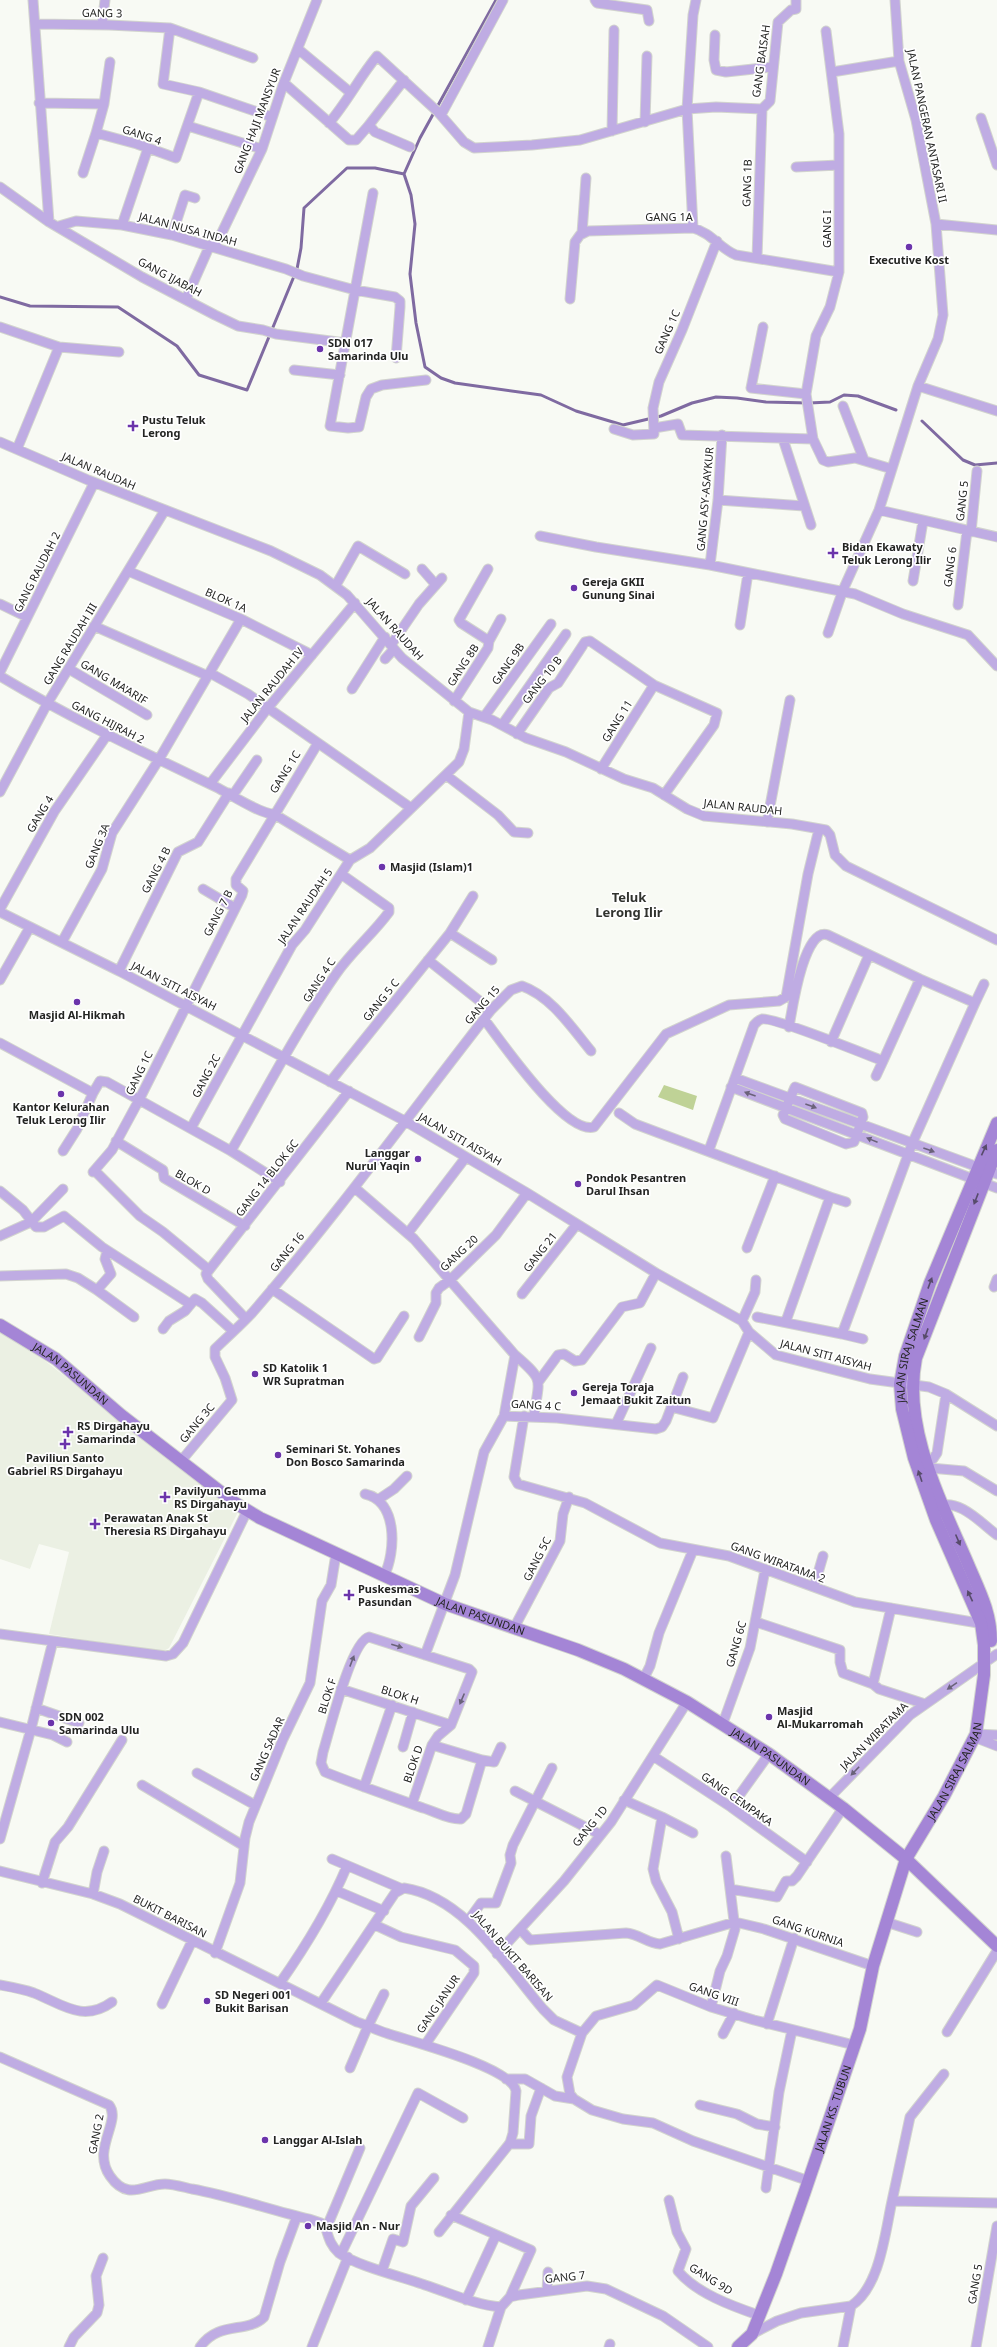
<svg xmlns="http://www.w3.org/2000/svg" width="997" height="2347" viewBox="0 0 997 2347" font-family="'Noto Sans',sans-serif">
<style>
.built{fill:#ebf0e3}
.garden{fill:#bfd296}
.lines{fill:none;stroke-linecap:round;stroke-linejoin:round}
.stream{stroke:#7f6aa1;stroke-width:3}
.street-casing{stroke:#d2d4ce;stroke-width:11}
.secondary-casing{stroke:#d2d4ce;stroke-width:14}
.street{stroke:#bface3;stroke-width:9}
.secondary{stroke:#a485d6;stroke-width:12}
.oneway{fill:#6a6279}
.oneway2{fill:#574b6b}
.poi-dot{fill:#6b34ab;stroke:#fff;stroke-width:1.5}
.labels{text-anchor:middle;stroke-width:3.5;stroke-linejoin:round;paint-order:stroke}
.street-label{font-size:11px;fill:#242523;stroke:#fff}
.poi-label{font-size:11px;font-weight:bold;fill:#242523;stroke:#fff;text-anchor:start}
.quarter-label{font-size:13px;font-weight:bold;fill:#31332f;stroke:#fff}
</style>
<rect width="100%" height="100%" fill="#f8faf4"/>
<path class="built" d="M0,1332L35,1353L238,1512L169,1648L162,1652L49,1634L69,1552L39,1544L30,1569L0,1559Z"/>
<path class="garden" d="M664,1085L697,1096L693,1110L658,1097Z"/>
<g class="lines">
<path class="stream" d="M404,174L420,138L496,0
M0,297L30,306L118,307L177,346L199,375L247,390L297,269L301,248L304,208L347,168H375L404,174L411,195L415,224L410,274L416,323L425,367L441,378L455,383L541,395L576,411L623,425L661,416L692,403L716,397L737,398L766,402L809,403L830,402L844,395L858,396L896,410
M922,421L963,460L975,465L997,463"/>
<defs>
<path id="street" d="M33,0L49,222
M595,0L597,3L647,10L649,21
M35,24L109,25L170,28L253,58
M102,25L105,0
M170,28L163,84L199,92L272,117
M826,31L839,134V272L830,307L816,336L806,394L813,439L823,460L828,462L855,458L892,469
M715,35L714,60L716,70L726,72L772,67
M298,49L351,93
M110,62L104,104L96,133L137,144L176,158L199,92
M832,72L899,61
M404,80L369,125L375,132L410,147
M284,83L349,140H356L369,125
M39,103L104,104
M762,109L770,101L778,22L791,10L796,9V0
M441,115L503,0
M981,118L997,165
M645,122L647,56
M329,123C347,102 359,78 377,56L438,112L464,142L474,148L532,145L580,140L687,109L716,107L762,109
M188,126L262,149
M612,131L614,30
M796,167L839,165
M83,173L96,133
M0,187L49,222L142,277L215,315L238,326L263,330L276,334L346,343
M373,193L330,426L348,428L359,427L366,397L371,389L382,385L426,380
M936,224L997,230
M122,225L148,148
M59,226L76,221L122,225L172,235L286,269L303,276L355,290L395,297L400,301V307L396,358
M693,228L687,109L693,15L696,0
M582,233L586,178
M172,235L185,195L195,198
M215,247L262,149L283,85L317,0
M757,258L762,109
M186,299L210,245
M570,299L575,242L580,235L588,231L693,228C712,233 719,248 736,255L839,272
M0,327L59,347L17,449
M763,327L751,388L806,394
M59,347L119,352
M294,370L340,375
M918,386L997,411
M843,406L864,460
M654,428L678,424L682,435L813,439
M614,429L633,435L654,434L653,408L659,382L682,330L717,241
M783,439L811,525
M0,442L88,480L271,551L320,575L347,595L402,658L469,712L492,720L526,738L566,752L624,779L653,788L687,809L704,816L792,824L826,830L830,835L835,855L846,866L997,940
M718,500L804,506
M879,510L997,537
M971,532L977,471
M540,536L596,547L710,565L855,594L903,614L968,635L997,666
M710,565L718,500L722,435
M422,569L436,585
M488,569L459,620L461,623L489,641
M128,571L241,619L312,655
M913,581L923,521
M336,585L358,546L405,574
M0,604L27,617
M958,605L967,531
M740,625L748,573
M94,626L208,676
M828,633L843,590L879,510L918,386L938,339L943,315L936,224L916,120L899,61L895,0
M391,645L419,604L442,578
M385,659L394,649
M69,669L147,715
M0,672L94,483
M210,673L248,694L411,808
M0,676C70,718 143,752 216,787C230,794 260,814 274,814L350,860
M352,689L385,637
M454,701L488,648L489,641L501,619
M484,717L551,624
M502,725L566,634
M517,734L549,688L558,683L585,642L590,641L654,685L717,713L714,725L664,795
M601,769L654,685
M446,775L498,815L514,832L528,833
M210,784L267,709L355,603
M0,792L47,704L165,510
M233,795L257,760
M767,822L790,700
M203,889L235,908
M0,909L54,812L107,735
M0,912L119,971L405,1121L527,1193L656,1273L742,1321L749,1332L776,1355L870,1379L929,1387L946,1394L997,1426
M450,933L492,960
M62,942L102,869L112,833L158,761L241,619
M428,960L491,1010
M119,971L178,852L198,842L229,793
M0,980L30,927
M975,1003L984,984
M484,1019C501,1041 565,1135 594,1127L666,1034L729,1005L779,1001L786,997L808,874L819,829
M831,1042L869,955
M0,1043L93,1093L77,1129L63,1151
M876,1076L883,1061
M735,1078L997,1174
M330,1082L450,933L473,896
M731,1087L997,1188
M795,1087L862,1113L863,1117L854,1142L846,1144L785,1119L783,1115Z
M93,1093L100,1081L107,1082L231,1151L280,1182
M619,1113L635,1124L830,1197L786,1321
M191,1128L292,945L305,930L350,860L370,848L459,762L464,749L469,712
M116,1141L163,1170L164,1178L245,1226
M709,1150L754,1025C756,1023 758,1020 762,1019C774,1017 865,1054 883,1061L920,979
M231,1151C265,1092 297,1030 336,974C352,951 373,934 389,912V908L341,874
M95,1171L140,1216L163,1232L209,1270
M93,1172L112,1150L139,1100L242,895L243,891L236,885V879L318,743
M355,1188L414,1239L515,1355C545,1381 539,1378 534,1416
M0,1191L23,1210L36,1227H44L64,1216L102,1247L190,1304
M830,1197L846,1202
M408,1233L466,1157
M0,1236L31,1222L63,1189
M747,1248L775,1176
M107,1251L105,1259L111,1274L97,1290L134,1317
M0,1276L66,1274L78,1278L97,1290
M994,1287L997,1279
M272,1289L374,1359L377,1358L404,1316
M522,1294L577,1224
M757,1317L842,1334L912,1144L975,1003L920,979L828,935C804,926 792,1010 789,1027
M246,1319L208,1279L206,1274L349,1091
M742,1321L755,1292L756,1280
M163,1329L169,1321L185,1311L195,1299L202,1303L233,1331
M842,1334L863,1339
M419,1337L436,1303V1293L439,1288L450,1280L496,1235L527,1193
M539,1381L558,1355L564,1354L575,1361L582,1360L622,1307L640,1303L656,1273
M671,1407L713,1418L749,1332
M504,1416L515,1355
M524,1416L514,1477L518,1484L585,1503L660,1543L729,1556L855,1602L984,1624
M616,1424L651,1348
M181,1461L232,1400L225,1378L215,1357V1349C227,1337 240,1326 252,1313C336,1216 412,1111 491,1010L511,990L522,986C551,996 572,1028 591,1051
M927,1461L933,1459L937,1453L946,1394
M930,1468L964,1471L997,1491
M365,1494C398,1501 396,1552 384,1576
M379,1499L394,1489L407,1476
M937,1507C958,1497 981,1523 997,1535
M814,1587L823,1556
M891,1608L873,1684L879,1689L925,1704
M756,1622L840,1650V1662L843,1673L873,1684
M514,1628L560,1541L563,1514L569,1497
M0,1634L166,1656L173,1654L183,1643L247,1511
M425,1655L455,1575L484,1452L504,1416L557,1418L656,1429L662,1427L666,1421L683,1377
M644,1678L650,1666L659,1633L693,1550
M341,1689L451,1725
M36,1708L79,1723
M0,1722L53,1735L67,1742
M723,1723L750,1648L765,1570
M976,1734L997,1735
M974,1737L997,1746
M432,1745L482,1760
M403,1747L413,1712
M653,1756L731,1807L807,1862
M197,1773L255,1805
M142,1785L244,1846
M364,1787L392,1705
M515,1791L599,1834
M829,1798L910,1715L997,1654
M624,1800L662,1817L653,1869L656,1881L672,1912L679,1939
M412,1804L432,1745L438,1736L451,1725L472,1672L469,1669L369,1637C351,1641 329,1733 323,1752L321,1763L325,1772C357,1785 390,1796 423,1808C434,1811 449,1820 461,1819L466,1814L482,1760L494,1762L501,1747
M731,1807L769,1754
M662,1817L693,1833
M0,1839L31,1729L53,1641
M332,1859L400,1888
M0,1871L93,1894L120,1904L357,2022C367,2025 376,2030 386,2033C409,2041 512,2067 516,2091L513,2133L510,2143L439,2232
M42,1883L55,1842L68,1827L122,1740
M730,1889L777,1897L786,1881H792L797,1876L843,1808
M337,1891L384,1911
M93,1894L97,1872L104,1851
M468,1921L481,1903H496L511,1863L510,1855L513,1845L552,1768
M886,1922L917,1932
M375,1925L401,1937L455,1950L474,1966V1973L425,2045
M520,1929L530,1940L626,1933C639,1934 647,1943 660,1944L735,1922L764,1929L873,1966
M215,1953L240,1883L245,1838L249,1822L283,1739L310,1683L322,1601L331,1585L336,1554
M497,1954L564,1881L611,1822L687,1702
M280,1983C306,1946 329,1909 347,1866
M0,1985C11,1987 23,1989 34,1993C62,2004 83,2023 112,2002
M321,2003L395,1893L404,1888C465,1897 506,1966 543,2009L554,2020L582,2033
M162,2004L192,1941
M711,2007L720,1971L727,1956L735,1929L726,1856
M767,2024L794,1938
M947,2032L997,1951
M723,2034L734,2013
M0,2057L109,2105C122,2121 91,2149 110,2176C128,2202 144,2184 165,2184C173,2184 183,2187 192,2189C231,2196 270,2210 309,2219L321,2223L326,2229
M350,2068L368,2026L384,1994
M506,2079H525L555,2096L574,2099
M700,2105L737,2114L757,2124L775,2127
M509,2144H529L531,2116L541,2088
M360,2148L326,2229C329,2239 331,2246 339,2253C357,2266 403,2277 425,2285C450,2293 475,2305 501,2307L510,2297L519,2295L587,2286L606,2289L663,2316L708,2347
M809,2181L693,2141L653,2123L623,2119L592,2110L574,2099L570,2094L567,2077L582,2033L596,2016L634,2005L657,1985L711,2007L754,2020L854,2045
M766,2188L779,2092L792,2030
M669,2200L677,2232L686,2249L678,2271C696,2293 732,2306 758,2315
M892,2201L910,2117L944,2074
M451,2215L531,2250L510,2297
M341,2254L418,2093L463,2118
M382,2271L393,2239L403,2242L411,2206L434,2178
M547,2291L548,2272
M466,2300L496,2235
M752,2334L777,2321L801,2313L851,2306C880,2287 885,2233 892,2201L997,2203
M69,2347L74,2337L97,2313L99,2305L96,2276L103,2258
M200,2347C219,2320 247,2334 264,2317L280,2262L297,2216
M312,2347L348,2257
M488,2347L501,2307
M609,2347L610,2344
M843,2347L851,2306
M976,2347L997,2226"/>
<g id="secondary">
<path id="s1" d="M0,1325L56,1359L121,1415L235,1503L260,1518L445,1604L578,1650L624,1669L687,1702L769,1754L843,1808L906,1859L997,1946"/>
<path d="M991,1641C991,1612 979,1590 968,1564C941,1501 902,1428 916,1358L997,1150"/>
<path id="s2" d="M738,2347L752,2334L776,2274L804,2194L860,2029L873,1966L906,1859L944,1796L976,1734L984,1675V1645L981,1623L936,1520L914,1458L902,1409L900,1384L905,1356L930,1283L997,1123"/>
</g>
</defs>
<use href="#street" class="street-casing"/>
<use href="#secondary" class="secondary-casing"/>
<use href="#street" class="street"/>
<use href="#secondary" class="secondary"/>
</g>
<defs><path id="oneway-solid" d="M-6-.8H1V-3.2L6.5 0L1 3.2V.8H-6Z"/></defs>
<g class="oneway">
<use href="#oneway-solid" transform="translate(750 1094) rotate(-160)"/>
<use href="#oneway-solid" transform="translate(811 1106) rotate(20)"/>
<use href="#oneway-solid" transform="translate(872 1140) rotate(-158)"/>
<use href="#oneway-solid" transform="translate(929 1150) rotate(20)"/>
<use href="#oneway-solid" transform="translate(397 1646) rotate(17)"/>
<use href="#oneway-solid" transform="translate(352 1661) rotate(-69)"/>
<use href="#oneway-solid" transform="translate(952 1686) rotate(146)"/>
<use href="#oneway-solid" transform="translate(462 1699) rotate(113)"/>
<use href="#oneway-solid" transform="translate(855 1771) rotate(134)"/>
</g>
<g class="oneway2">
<use href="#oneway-solid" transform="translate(984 1150) rotate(-65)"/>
<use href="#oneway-solid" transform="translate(976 1199) rotate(111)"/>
<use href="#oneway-solid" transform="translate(930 1283) rotate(-70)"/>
<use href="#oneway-solid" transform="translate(926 1334) rotate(110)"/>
<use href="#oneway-solid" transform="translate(920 1476) rotate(-109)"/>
<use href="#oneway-solid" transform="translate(958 1540) rotate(67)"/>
<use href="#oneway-solid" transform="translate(970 1596) rotate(-115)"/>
</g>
<g class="poi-dot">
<circle cx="909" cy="247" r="4"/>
<circle cx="320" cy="349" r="4"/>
<path d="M131 420h4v4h4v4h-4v4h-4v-4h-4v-4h4z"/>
<path d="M831 547h4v4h4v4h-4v4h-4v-4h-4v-4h4z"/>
<circle cx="574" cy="588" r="4"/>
<circle cx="382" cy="867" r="4"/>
<circle cx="77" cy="1002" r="4"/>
<circle cx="61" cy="1094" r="4"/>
<circle cx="418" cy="1159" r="4"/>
<circle cx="578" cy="1184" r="4"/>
<circle cx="255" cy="1374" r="4"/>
<circle cx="574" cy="1393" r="4"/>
<path d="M66 1426h4v4h4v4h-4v4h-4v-4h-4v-4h4z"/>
<path d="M63 1438h4v4h4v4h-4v4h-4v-4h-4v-4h4z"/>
<circle cx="278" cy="1455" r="4"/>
<path d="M163 1491h4v4h4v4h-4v4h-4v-4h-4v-4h4z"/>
<path d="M93 1518h4v4h4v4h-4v4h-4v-4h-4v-4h4z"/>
<path d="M347 1589h4v4h4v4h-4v4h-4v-4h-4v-4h4z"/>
<circle cx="769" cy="1717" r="4"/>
<circle cx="51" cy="1723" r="4"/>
<circle cx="207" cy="2001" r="4"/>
<circle cx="265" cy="2140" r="4"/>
<circle cx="308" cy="2226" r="4"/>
</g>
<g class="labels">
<g class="street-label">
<text transform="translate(102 13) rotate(1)" y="4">GANG 3</text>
<text transform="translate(761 61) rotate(-82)" y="4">GANG BAISAH</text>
<text transform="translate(257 121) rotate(-69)" y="4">GANG HAJI MANSYUR</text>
<text transform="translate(927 126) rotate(78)" y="4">JALAN PANGERAN ANTASARI II</text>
<text transform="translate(142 135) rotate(18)" y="4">GANG 4</text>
<text transform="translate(747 183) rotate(-88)" y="4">GANG 1B</text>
<text x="669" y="221">GANG 1A</text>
<text transform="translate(188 229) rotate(15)" y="4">JALAN NUSA INDAH</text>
<text transform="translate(827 229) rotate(-90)" y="4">GANG I</text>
<text transform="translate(170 277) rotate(28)" y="4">GANG IJABAH</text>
<text transform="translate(667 332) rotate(-66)" y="4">GANG 1C</text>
<text transform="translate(99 471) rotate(23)" y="4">JALAN RAUDAH</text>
<text transform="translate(705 499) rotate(-85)" y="4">GANG ASY-ASAYKUR</text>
<text transform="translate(962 501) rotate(-84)" y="4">GANG 5</text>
<text transform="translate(950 567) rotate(-83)" y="4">GANG 6</text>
<text transform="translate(37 572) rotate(-63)" y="4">GANG RAUDAH 2</text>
<text transform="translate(226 600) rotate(24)" y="4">BLOK 1A</text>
<text transform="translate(395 629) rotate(48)" y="4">JALAN RAUDAH</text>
<text transform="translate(70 644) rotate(-59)" y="4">GANG RAUDAH III</text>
<text transform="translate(508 664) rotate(-55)" y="4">GANG 9B</text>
<text transform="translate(463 665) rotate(-57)" y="4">GANG 8B</text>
<text transform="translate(542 680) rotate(-52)" y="4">GANG 10 B</text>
<text transform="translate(114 682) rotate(31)" y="4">GANG MA'ARIF</text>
<text transform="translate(272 685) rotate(-51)" y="4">JALAN RAUDAH IV</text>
<text transform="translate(617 721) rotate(-58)" y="4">GANG 11</text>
<text transform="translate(108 722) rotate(27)" y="4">GANG HIJRAH 2</text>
<text transform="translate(285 772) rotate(-58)" y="4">GANG 1C</text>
<text transform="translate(743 807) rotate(6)" y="4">JALAN RAUDAH</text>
<text transform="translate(40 814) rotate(-59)" y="4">GANG 4</text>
<text transform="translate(97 846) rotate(-68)" y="4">GANG 3A</text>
<text transform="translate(156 870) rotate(-63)" y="4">GANG 4 B</text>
<text transform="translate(305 906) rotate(-56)" y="4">JALAN RAUDAH 5</text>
<text transform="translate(218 913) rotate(-63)" y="4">GANG 7 B</text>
<text transform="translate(319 980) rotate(-57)" y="4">GANG 4 C</text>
<text transform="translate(174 986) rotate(27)" y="4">JALAN SITI AISYAH</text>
<text transform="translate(381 1000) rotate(-51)" y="4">GANG 5 C</text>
<text transform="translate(482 1005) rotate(-49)" y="4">GANG 15</text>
<text transform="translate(139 1073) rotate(-64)" y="4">GANG 1C</text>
<text transform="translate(206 1076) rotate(-62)" y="4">GANG 2C</text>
<text transform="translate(460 1139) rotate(30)" y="4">JALAN SITI AISYAH</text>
<text transform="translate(267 1178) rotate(-52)" y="4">GANG 14 BLOK 6C</text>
<text transform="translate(193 1182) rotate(30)" y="4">BLOK D</text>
<text transform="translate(287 1252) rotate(-51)" y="4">GANG 16</text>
<text transform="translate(540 1252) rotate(-52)" y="4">GANG 21</text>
<text transform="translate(459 1253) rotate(-43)" y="4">GANG 20</text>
<text dy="4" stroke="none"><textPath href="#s2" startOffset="1063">JALAN SIRAJ SALMAN</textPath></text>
<text transform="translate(826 1355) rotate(15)" y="4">JALAN SITI AISYAH</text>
<text dy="4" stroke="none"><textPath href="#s1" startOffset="86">JALAN PASUNDAN</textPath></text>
<text transform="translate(536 1405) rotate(3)" y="4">GANG 4 C</text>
<text transform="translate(197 1423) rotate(-50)" y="4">GANG 3C</text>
<text transform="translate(537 1559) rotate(-63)" y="4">GANG 5C</text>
<text transform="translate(778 1562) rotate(20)" y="4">GANG WIRATAMA 2</text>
<text dy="4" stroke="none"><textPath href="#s1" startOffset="566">JALAN PASUNDAN</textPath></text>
<text transform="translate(736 1644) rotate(-74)" y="4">GANG 6C</text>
<text transform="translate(400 1695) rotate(18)" y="4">BLOK H</text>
<text transform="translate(327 1696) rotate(-72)" y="4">BLOK F</text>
<text transform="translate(874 1736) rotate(-45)" y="4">JALAN WIRATAMA</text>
<text transform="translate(267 1749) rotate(-66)" y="4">GANG SADAR</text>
<text dy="4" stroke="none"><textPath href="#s1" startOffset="890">JALAN PASUNDAN</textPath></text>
<text transform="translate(413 1764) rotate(-71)" y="4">BLOK D</text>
<text dy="4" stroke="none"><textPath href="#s2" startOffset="620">JALAN SIRAJ SALMAN</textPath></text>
<text transform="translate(737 1799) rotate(35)" y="4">GANG CEMPAKA</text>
<text transform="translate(590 1826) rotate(-51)" y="4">GANG 1D</text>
<text transform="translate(170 1916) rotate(27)" y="4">BUKIT BARISAN</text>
<text transform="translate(808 1931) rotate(19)" y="4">GANG KURNIA</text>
<text transform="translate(513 1956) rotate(49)" y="4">JALAN BUKIT BARISAN</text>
<text transform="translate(714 1994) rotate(19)" y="4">GANG VIII</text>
<text transform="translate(438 2004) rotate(-56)" y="4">GANG JANUR</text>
<text dy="4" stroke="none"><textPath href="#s2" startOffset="259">JALAN KS. TUBUN</textPath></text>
<text transform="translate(96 2134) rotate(-79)" y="4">GANG 2</text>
<text transform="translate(565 2277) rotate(-6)" y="4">GANG 7</text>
<text transform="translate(711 2279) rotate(32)" y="4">GANG 9D</text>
<text transform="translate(975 2284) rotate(-80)" y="4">GANG 5</text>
</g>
<g class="poi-label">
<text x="909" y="264" text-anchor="middle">Executive Kost</text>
<text x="328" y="347">SDN 017<tspan x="328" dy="13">Samarinda Ulu</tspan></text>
<text x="142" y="424">Pustu Teluk<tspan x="142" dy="13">Lerong</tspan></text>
<text x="842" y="551">Bidan Ekawaty<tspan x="842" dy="13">Teluk Lerong Ilir</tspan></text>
<text x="582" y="586">Gereja GKII<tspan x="582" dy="13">Gunung Sinai</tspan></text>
<text x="390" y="871">Masjid (Islam)1</text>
<text x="77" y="1019" text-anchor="middle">Masjid Al-Hikmah</text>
<text x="61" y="1111" text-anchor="middle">Kantor Kelurahan<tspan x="61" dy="13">Teluk Lerong Ilir</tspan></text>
<text x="410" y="1157" text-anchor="end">Langgar<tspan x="410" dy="13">Nurul Yaqin</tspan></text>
<text x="586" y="1182">Pondok Pesantren<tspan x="586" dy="13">Darul Ihsan</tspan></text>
<text x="263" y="1372">SD Katolik 1<tspan x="263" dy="13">WR Supratman</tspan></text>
<text x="582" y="1391">Gereja Toraja<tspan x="582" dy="13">Jemaat Bukit Zaitun</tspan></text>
<text x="77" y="1430">RS Dirgahayu<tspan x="77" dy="13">Samarinda</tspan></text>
<text x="286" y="1453">Seminari St. Yohanes<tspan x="286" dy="13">Don Bosco Samarinda</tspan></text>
<text x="65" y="1462" text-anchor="middle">Paviliun Santo<tspan x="65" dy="13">Gabriel RS Dirgahayu</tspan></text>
<text x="174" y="1495">Pavilyun Gemma<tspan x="174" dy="13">RS Dirgahayu</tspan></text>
<text x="104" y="1522">Perawatan Anak St<tspan x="104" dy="13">Theresia RS Dirgahayu</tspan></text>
<text x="358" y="1593">Puskesmas<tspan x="358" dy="13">Pasundan</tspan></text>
<text x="777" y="1715">Masjid<tspan x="777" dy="13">Al-Mukarromah</tspan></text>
<text x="59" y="1721">SDN 002<tspan x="59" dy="13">Samarinda Ulu</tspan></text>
<text x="215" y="1999">SD Negeri 001<tspan x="215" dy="13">Bukit Barisan</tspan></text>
<text x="273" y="2144">Langgar Al-Islah</text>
<text x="316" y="2230">Masjid An - Nur</text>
</g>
<g class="quarter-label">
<text x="629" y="902">Teluk<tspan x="629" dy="15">Lerong Ilir</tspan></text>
</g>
</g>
</svg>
